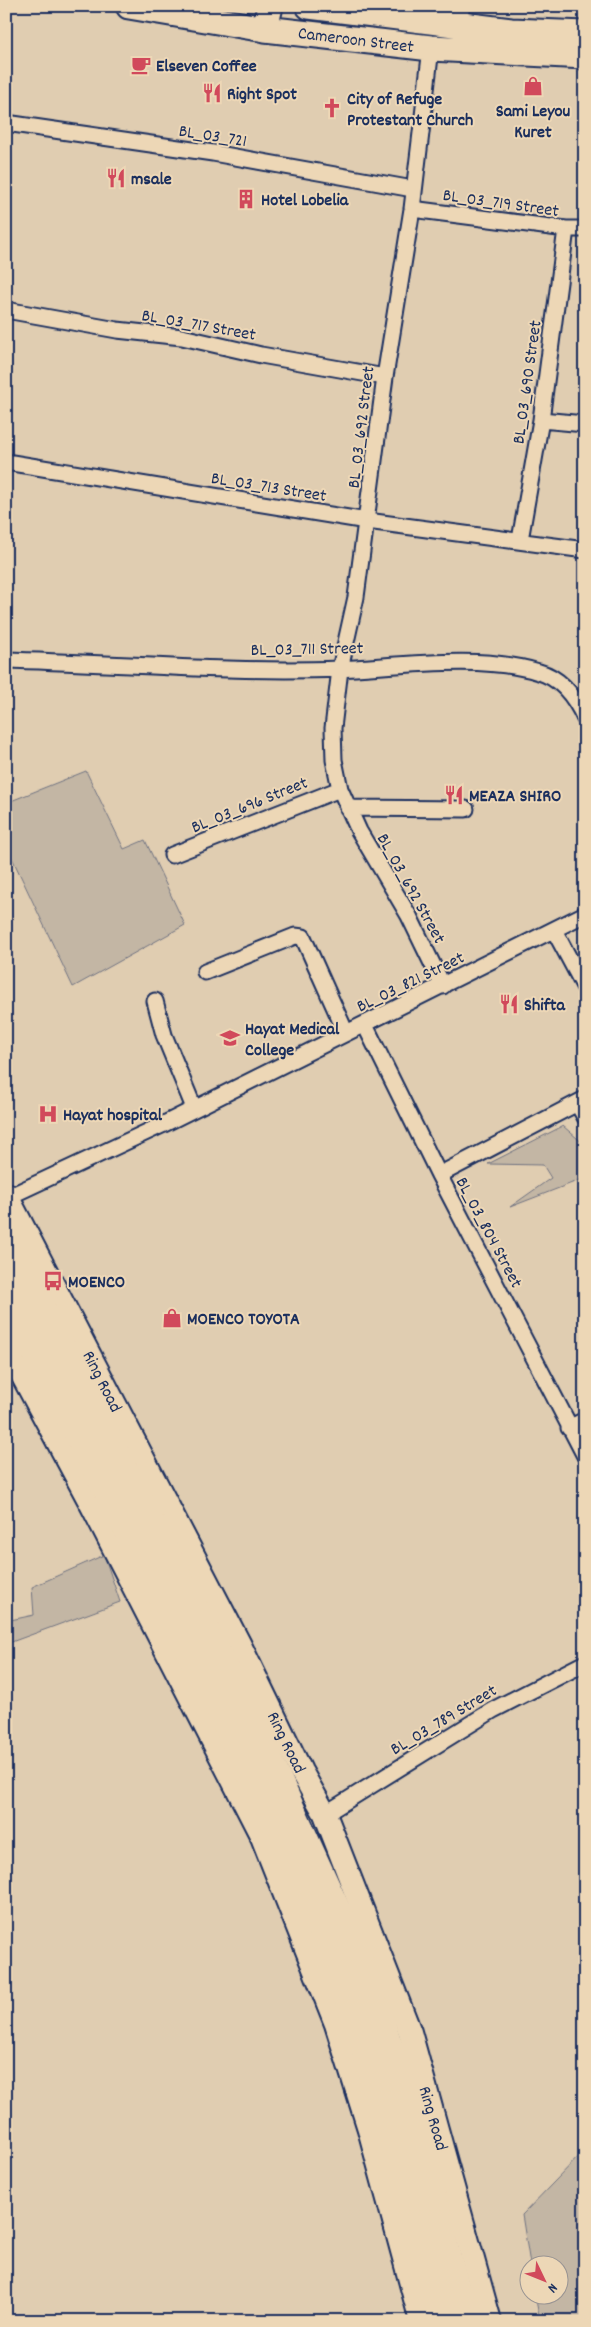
<svg xmlns="http://www.w3.org/2000/svg" width="591" height="2327" viewBox="0 0 591 2327" font-family="Dekko,sans-serif">
<style>
.green{fill:#c3b6a4;stroke:#6f7281}
.lines{fill:none;stroke-linecap:round;stroke-linejoin:round}
.street-casing{stroke:#1b2f5e;stroke-width:19}
.secondary-casing{stroke:#1b2f5e;stroke-width:26}
.primary-casing{stroke:#1b2f5e;stroke-width:29}
.highway-casing{stroke:#1b2f5e;stroke-width:31}
.street{stroke:#edd7b6;stroke-width:15}
.secondary{stroke:#edd7b6;stroke-width:22}
.primary{stroke:#edd7b6;stroke-width:25}
.highway{stroke:#edd7b6;stroke-width:28}
.labels{text-anchor:middle;stroke-width:4;stroke-linejoin:round;paint-order:stroke}
.street-label{font-size:18px;fill:#1b2f5e;stroke:#edd7b6}
.poi-label{font-size:18px;font-weight:bold;fill:#1b2f5e;stroke:#edd7b6;text-anchor:start}
</style>
<rect width="100%" height="100%" fill="#e0cdb1"/>
<filter id="ink" filterUnits="userSpaceOnUse"><feTurbulence type="fractalNoise" baseFrequency=".02" numOctaves="2"/><feDisplacementMap in="SourceGraphic" scale="10" xChannelSelector="R" yChannelSelector="G"/><feConvolveMatrix kernelMatrix="1 2 1 2 8 2 1 2 1" color-interpolation-filters="sRGB"/></filter>
<g filter="url(#ink)">
<path class="green" d="M86,771L124,849L145,840L185,925L73,987L6,845V803Z
M563,1126L585,1145V1178L510,1207L551,1178L543,1165L488,1164Z
M104,1555L120,1602L6,1644V1621L34,1615L32,1587Z
M585,2150V2321H540L535,2295L558,2294V2264H530L522,2215Z"/>
<g class="lines">
<defs>
<path id="street" d="M458,25L462,6
M431,48L412,209L385,377L356,597L340,669L333,728L334,760L340,789L359,831L409,916L443,986
M6,123L213,153L413,189
M412,209L566,229H585
M6,310L117,330L182,337L261,355L385,377
M541,420L585,424
M6,462L367,521L585,550
M520,540L541,420L566,229
M6,660C117,663 229,673 339,669C400,666 481,654 539,672C561,678 576,699 585,719
M348,808L466,809
M172,855L340,789
M554,930L585,988
M205,972L295,936L303,937L346,1033
M155,1001L164,1035L194,1108
M365,1025L439,1175L585,1456
M577,1103L585,1117
M439,1175L585,1099
M8,1197L162,1125L585,914
M569,1428L585,1420
M325,1814L493,1710L585,1663"/>
<path id="secondary" d="M6,1194L239,1643L301,1771L325,1814L410,2032L490,2321
M6,1345L90,1502L262,1837L336,2024L369,2129L421,2321"/>
<path id="primary" d="M129,6L265,29L431,48L585,56
M309,6L511,31L585,34
M265,29L270,6"/>
<path id="highway" d="M6,1239L248,1714L359,1960L409,2105L445,2250L465,2321
M6,1294C75,1428 145,1561 212,1695C254,1780 297,1866 333,1955C379,2074 406,2199 442,2321"/>
</defs>
<use href="#street" class="street-casing"/>
<use href="#secondary" class="secondary-casing"/>
<use href="#primary" class="primary-casing"/>
<use href="#highway" class="highway-casing"/>
<use href="#street" class="street"/>
<use href="#secondary" class="secondary"/>
<use href="#primary" class="primary"/>
<use href="#highway" class="highway"/>
</g>
</g>
<defs>
<symbol id="cafe-bare" viewBox="-9 -9 18 18"><path d="M-5.5-4.5H6V0H3Q3 3.5 0 3.5H-2.5Q-5.5 3.5-5.5 0ZM3-3.2v2h1.7v-2ZM-6 4.5H4V6H-6Z" fill="#d1495b" stroke="#edd7b6" stroke-width="2.5" paint-order="stroke"/></symbol>
<symbol id="shop-bare" viewBox="-9 -9 18 18"><path d="M-5-2.5h2.3a2.7 3.5 0 0 1 5.4 0H5L5.5 6h-11ZM-1.5-2.5h3a1.5 2.3 0 0 0-3 0Z" fill="#d1495b" stroke="#edd7b6" stroke-width="2.5" paint-order="stroke"/></symbol>
<symbol id="restaurant-bare" viewBox="-9 -9 18 18"><path d="M-5-6h1v4h1v-4h1v4h1v-4h1v5L-1.5 .5V6h-2V.5L-5-1ZM5-6V6H3V1.5H1.5Q1.5-4 5-6Z" fill="#d1495b" stroke="#edd7b6" stroke-width="2.5" paint-order="stroke"/></symbol>
<symbol id="church-bare" viewBox="-9 -9 18 18"><path d="M-1.2-6h2.4v3.5h3.3v2.4h-3.3V6h-2.4V-.1h-3.3v-2.4h3.3Z" fill="#d1495b" stroke="#edd7b6" stroke-width="2.5" paint-order="stroke"/></symbol>
<symbol id="building-bare" viewBox="-9 -9 18 18"><path d="M-4-6H4V6H1V3H-1V6H-4ZM-2.5-4.3h1.7v1.8h-1.7ZM.8-4.3h1.7v1.8H.8ZM-2.5-1h1.7V.8h-1.7ZM.8-1h1.7V.8H.8Z" fill="#d1495b" stroke="#edd7b6" stroke-width="2.5" paint-order="stroke"/></symbol>
<symbol id="university-bare" viewBox="-9 -9 18 18"><path d="M0-5L7-2L0 1L-7-2ZM-4 1L0 2.5L4 1V4Q0 6-4 4Z" fill="#d1495b" stroke="#edd7b6" stroke-width="2.5" paint-order="stroke"/></symbol>
<symbol id="hospital-bare" viewBox="-9 -9 18 18"><path d="M-5-5h3v3.5h4V-5h3V5h-3V1.5h-4V5h-3Z" fill="#d1495b" stroke="#edd7b6" stroke-width="2.5" paint-order="stroke"/></symbol>
<symbol id="bus-bare" viewBox="-9 -9 18 18"><path d="M-5-6H5V4H4V6H2V4H-2V6H-4V4H-5ZM-3.5-4V0h7V-4ZM-3.5 1.2v1.5H-2V1.2ZM2 1.2v1.5H3.5V1.2Z" fill="#d1495b" stroke="#edd7b6" stroke-width="2.5" paint-order="stroke"/></symbol>
</defs>
<g fill-rule="evenodd">
<use href="#cafe-bare" x="127" y="51" width="28" height="28"/>
<use href="#shop-bare" x="519" y="72" width="28" height="28"/>
<use href="#restaurant-bare" x="198" y="79" width="28" height="28"/>
<use href="#church-bare" x="318" y="94" width="28" height="28"/>
<use href="#restaurant-bare" x="102" y="164" width="28" height="28"/>
<use href="#building-bare" x="232" y="185" width="28" height="28"/>
<use href="#restaurant-bare" x="440" y="781" width="28" height="28"/>
<use href="#restaurant-bare" x="495" y="990" width="28" height="28"/>
<use href="#university-bare" x="216" y="1024" width="28" height="28"/>
<use href="#hospital-bare" x="34" y="1100" width="28" height="28"/>
<use href="#bus-bare" x="39" y="1267" width="28" height="28"/>
<use href="#shop-bare" x="158" y="1304" width="28" height="28"/>
</g>
<g class="labels">
<g class="street-label">
<text transform="translate(356 39) rotate(7)" y="6">Cameroon Street</text>
<text transform="translate(213 135) rotate(9)" y="6">BL_03_721</text>
<text transform="translate(501 202) rotate(8)" y="6">BL_03_719 Street</text>
<text transform="translate(199 324) rotate(10)" y="6">BL_03_717 Street</text>
<text transform="translate(526 382) rotate(-82)" y="6">BL_03_690 Street</text>
<text transform="translate(360 427) rotate(-83)" y="6">BL_03_692 Street</text>
<text transform="translate(269 486) rotate(9)" y="6">BL_03_713 Street</text>
<text transform="translate(307 648) rotate(-1)" y="6">BL_03_711 Street</text>
<text transform="translate(249 804) rotate(-22)" y="6">BL_03_696 Street</text>
<text transform="translate(412 888) rotate(61)" y="6">BL_03_692 Street</text>
<text transform="translate(410 981) rotate(-26)" y="6">BL_03_821 Street</text>
<text transform="translate(490 1232) rotate(62)" y="6">BL_03_804 Street</text>
<text transform="translate(103 1381) rotate(63)" y="6">Ring Road</text>
<text transform="translate(443 1719) rotate(-31)" y="6">BL_03_789 Street</text>
<text transform="translate(287 1742) rotate(64)" y="6">Ring Road</text>
<text transform="translate(434 2118) rotate(74)" y="6">Ring Road</text>
</g>
<g class="poi-label">
<text x="156" y="71">Elseven Coffee</text>
<text x="227" y="99">Right Spot</text>
<text x="347" y="104">City of Refuge<tspan x="347" dy="21">Protestant Church</tspan></text>
<text x="533" y="116" text-anchor="middle">Sami Leyou<tspan x="533" dy="21">Kuret</tspan></text>
<text x="131" y="184">msale</text>
<text x="261" y="205">Hotel Lobelia</text>
<text x="469" y="801">MEAZA SHIRO</text>
<text x="524" y="1010">Shifta</text>
<text x="245" y="1034">Hayat Medical<tspan x="245" dy="21">College</tspan></text>
<text x="63" y="1120">Hayat hospital</text>
<text x="68" y="1287">MOENCO</text>
<text x="187" y="1324">MOENCO TOYOTA</text>
</g>
</g>
<rect width="591" height="2327" fill="none" stroke="#edd7b6" stroke-width="25"/>
<rect x="12" y="12" width="566" height="2302" fill="none" stroke="#1b2f5e" stroke-width="2" filter="url(#ink)"/>
<g transform="translate(544 2280) rotate(133)"><circle r="24" fill="#edd7b6" stroke="#999493"/>
<path d="M0-4L9 19L0 12L-9 19Z" fill="#d1495b"/>
<text y="-8" font-size="14" font-weight="bold" text-anchor="middle" fill="#1b2f5e">N</text>
</g>
</svg>
